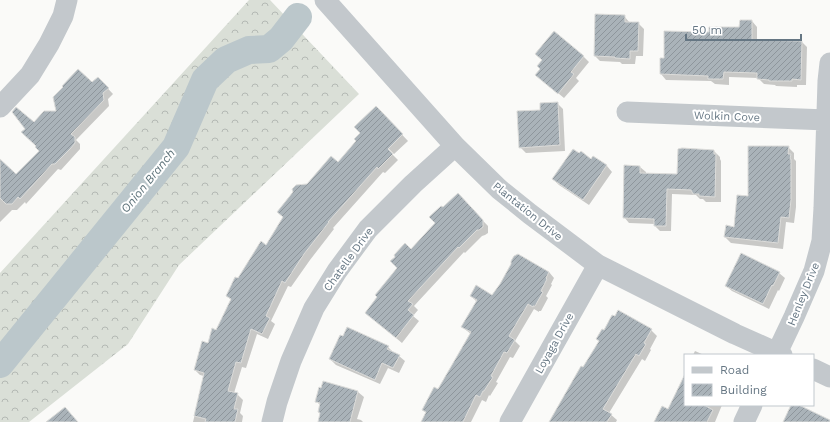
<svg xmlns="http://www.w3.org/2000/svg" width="830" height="422" viewBox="0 0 830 422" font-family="'Work Sans',sans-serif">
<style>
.forest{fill:url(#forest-crowns)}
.shadow{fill:#0003}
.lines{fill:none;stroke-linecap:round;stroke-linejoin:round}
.river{stroke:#bbc7cb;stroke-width:28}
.building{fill:url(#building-hatch);stroke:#dcdcda}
.minor{stroke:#c3c8cc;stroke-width:21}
.labels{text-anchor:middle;stroke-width:4;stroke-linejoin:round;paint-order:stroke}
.street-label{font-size:11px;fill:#657683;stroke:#fff}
.water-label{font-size:12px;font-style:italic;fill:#60757c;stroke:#fff}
</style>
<defs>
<pattern id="forest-crowns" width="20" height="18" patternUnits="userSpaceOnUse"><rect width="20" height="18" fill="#dadfd7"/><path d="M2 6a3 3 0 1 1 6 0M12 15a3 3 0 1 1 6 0" fill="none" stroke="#b4b9b4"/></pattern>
<pattern id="building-hatch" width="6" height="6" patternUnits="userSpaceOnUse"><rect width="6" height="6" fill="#aab3b9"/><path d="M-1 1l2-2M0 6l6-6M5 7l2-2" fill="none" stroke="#8e969c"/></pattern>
</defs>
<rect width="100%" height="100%" fill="#fafaf8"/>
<path class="forest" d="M249,0H270L359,94L179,265L128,344L29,422H0V273Z"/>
<path class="shadow" d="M624,16L630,23H638L644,29L643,56H636L635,64H622L620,62L600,61L595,56Z
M752,21L757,27V41L802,42L807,47L806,85H797V87L776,86L775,85L764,84L758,78L729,77V85L715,84L711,81L666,80L661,74L665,59L710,33L740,28Z
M583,56L589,62L576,78L579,81L564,98L542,80L541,69L543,61Z
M98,78L113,94L108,99L109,106L76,140L80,144V149L61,170L58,169L26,204L25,202L17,210H12L0,222V160L16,176L40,151L37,146L34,124L57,112L92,84Z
M557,103L563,109L565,151L526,153L520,147L541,111Z
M376,107L408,141L394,154L385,145L384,146L398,160L385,173L383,172L333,228L334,229L310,260L291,287L288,286L271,321L275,324L268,339L257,334L246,368L242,367L234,393L237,394L243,400L240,413L243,416L242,422H193L204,376L200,375L195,370L208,344L217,331L231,300L227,296L238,280L266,246L307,185L338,163L357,141Z
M788,147L794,153V159L796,161V207L794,223L786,222L783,249L731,243L725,237L734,228L748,197Z
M699,151H714L720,157V159L721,161V202H706L703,199H700L696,195L672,194L671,231H660L655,226V224L629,223L624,217L640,167L646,172V174L678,175Z
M593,157L607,166L612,172L589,205L559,185L553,179L591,160Z
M458,195L488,226V233L485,235L482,236L465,253L464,252L414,306L418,310L413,316L419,321L402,343L366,313L411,250L436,223L443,208Z
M518,255L549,272L554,278L551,284L552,285L546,296L548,298L541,311H539V312L534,309L515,341L520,346L513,358L510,357L496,382L498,383L490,396L489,395L486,402L482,400L471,422H424L427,414L423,410L439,390L471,334L462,327L477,302L471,296H493Z
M779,273L785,278L779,291L778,290L769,309L732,291L726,286Z
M348,329L388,347L394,353L399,356L405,361L399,373L388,368L380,384L336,365L330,359L344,338Z
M651,330L657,336L650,349L651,350L645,361L642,359L609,413L617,420L616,422H551Z
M695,351L704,355H693Z
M685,374V405H722L715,422H655L669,410L685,376L684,375Z
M323,382L358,392L364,397L357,419L361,420L363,422H318L321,414L319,412L321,406L316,401Z"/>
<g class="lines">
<path class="river" d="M0,364L176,147L205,80L226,60L249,50L269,49L281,39L298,17"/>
</g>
<path class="building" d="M595,14L625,15V22H639L638,51H630V59L615,58V57L594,56Z
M740,20H752V40L802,41L801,80L792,79V81H769V80L757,79V73L724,72L723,79H708V76L660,74V58H664V31L709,32V27H739Z
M554,31L584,56L571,72L574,74L558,94L535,75L540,69L537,66L542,60L535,54Z
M78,69L92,82L98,77L109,88L103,93L104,100L71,134L75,137V143L70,149L55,164H52L20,199L18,197L12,204H6L0,198V159L16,174L39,151L35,147L36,146L21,132L25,129L12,112L16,107L34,122L44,111H56L53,97L63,87L62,86Z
M558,102L560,145L519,148L517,111L540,110V103Z
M376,106L403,134L388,149L393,154L378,169L377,167L328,222H329L304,254L285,283L282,281L266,316L270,318L262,334L251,329L241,363L236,362L228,391L238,393L234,409H238L235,422H205L206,419L194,416L204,373L194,370L202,341L208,343L212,328L216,330L231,299L226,296L235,277L238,278L261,241L266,245L283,217L277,212L293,192L292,189L296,185L307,184L331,156L338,162L356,141L354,139L360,133L354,127Z
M748,146H789L788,154H791L790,159H791V200L789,218L781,217L778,243L724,237L726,225L734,227L737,195L748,196Z
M682,148L714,150V154H716L715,197L699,196V194H693L691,190L667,189L666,226H654V219L623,218L624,165L640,166V173L677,174L678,149Z
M573,149L579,153L581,151L591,159L593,156L607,165L583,200L552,179Z
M458,193L483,220V227L479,230H477L459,248L458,247L408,301L413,304L408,310L414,315L396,338L365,313L377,297L375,295L397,268L390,261L395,257L394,255L405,243L411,249L435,223L429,217L441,206L443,207Z
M741,253L780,272L773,286L772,285L763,304L725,286Z
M518,254L549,272L546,278L547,279L541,291L543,292L535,306H533V307L528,304L509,336L515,340L507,353L504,352L491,376L493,377L484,391H483L480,397L476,395L463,422H421L426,412L422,410L434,387L438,389L471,332L461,327L477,300L470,296L476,285L492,295L500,284L511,264V261L514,256Z
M618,310L652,329L644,343L646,344L639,356L636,354L603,409L612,414L607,422H549L581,366L583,367L599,341L596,339L602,329L604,330L612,315L615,316Z
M347,327L389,346L387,349L400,355L393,368L382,363L375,380L329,359L340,335L343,336Z
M685,374V405H704L713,410L707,422H654L662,406L668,409Z
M323,381L358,391L350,422H318L320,413L318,412L320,403L315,402L319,387L321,388Z
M791,405H799L830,420V422H783Z
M65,407L78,422H46Z"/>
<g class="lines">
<path class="minor" d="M325,0L455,146L499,189L530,214L598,265L735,334L782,355
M0,107L30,75L49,44L63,16L67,0
M627,112L827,120
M776,355L794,317L814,271L822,241L824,208L828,81L830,63
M813,369L830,377
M272,422L277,402L291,361L314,308L337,271L368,229L413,184L455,146
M510,422L598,265
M744,422L752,405"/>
</g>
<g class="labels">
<g class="street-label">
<text transform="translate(727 116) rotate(2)" y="4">Wolkin Cove</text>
<text transform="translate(528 211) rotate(39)" y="4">Plantation Drive</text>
<text transform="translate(348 259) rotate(-54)" y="4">Chatelle Drive</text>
<text transform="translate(803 294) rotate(-68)" y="4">Henley Drive</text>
<text transform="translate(554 343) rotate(-61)" y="4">Loyaga Drive</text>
</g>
<g class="water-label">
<text transform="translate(148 181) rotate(-51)" y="4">Onion Branch</text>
</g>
</g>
<rect x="684" y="354" width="130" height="52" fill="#ffffff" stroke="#c1c8cd"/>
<rect x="692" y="367" width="20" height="6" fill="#c3c8cc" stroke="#c1c8cd"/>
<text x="720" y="374" font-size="12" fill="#657683">Road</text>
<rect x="692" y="384" width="20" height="12" fill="url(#building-hatch)" stroke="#c1c8cd"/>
<text x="720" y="394" font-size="12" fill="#657683">Building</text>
<path d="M686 34v6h115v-6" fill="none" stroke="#657683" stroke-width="2"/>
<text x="692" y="34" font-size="12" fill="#657683" stroke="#ffffff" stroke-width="3" paint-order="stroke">50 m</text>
</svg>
